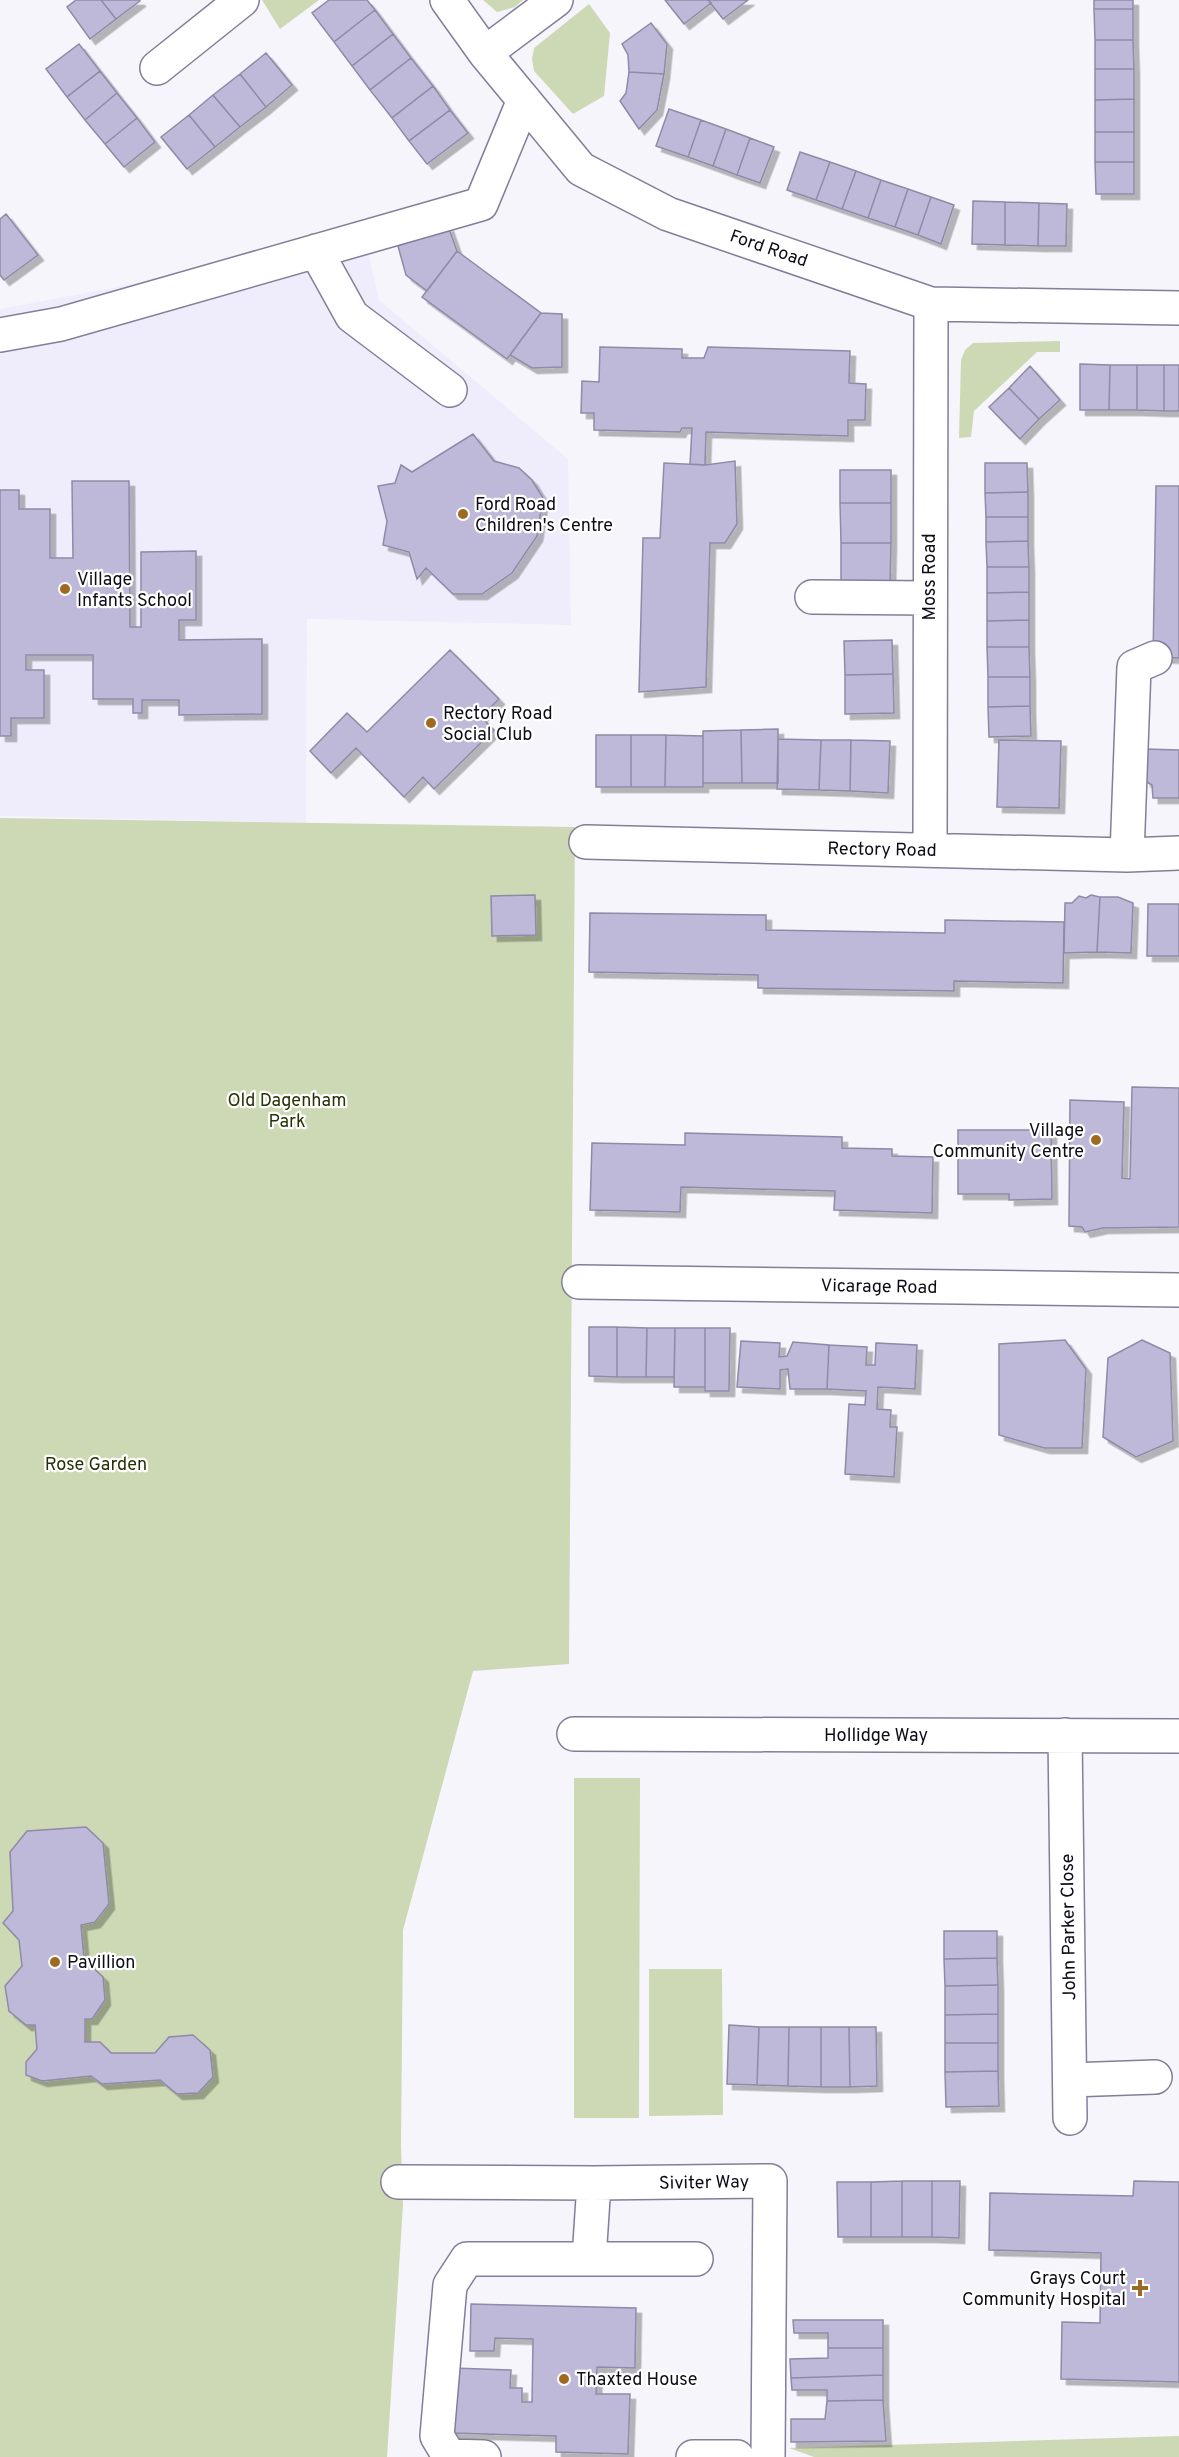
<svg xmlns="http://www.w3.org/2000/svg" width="1179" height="2457" viewBox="0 0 1179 2457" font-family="Overpass,sans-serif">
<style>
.built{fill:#efedfc}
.green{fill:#ccd9b4}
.building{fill:#beb9d8;stroke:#8e8aa7;stroke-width:1.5;filter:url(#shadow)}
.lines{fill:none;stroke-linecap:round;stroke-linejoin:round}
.minor-casing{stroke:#827e9a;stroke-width:36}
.minor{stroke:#fff;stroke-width:33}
.poi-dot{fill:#9e6a21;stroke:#fff;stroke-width:2}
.labels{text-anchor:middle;stroke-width:4.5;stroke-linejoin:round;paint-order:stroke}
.street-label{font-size:18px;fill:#0d0b15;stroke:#fff}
.poi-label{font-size:18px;fill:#0d0b15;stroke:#fff;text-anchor:start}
.park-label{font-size:18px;fill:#273204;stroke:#fff}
</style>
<defs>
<filter id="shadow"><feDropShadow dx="5.5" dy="5.5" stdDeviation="0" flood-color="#0004"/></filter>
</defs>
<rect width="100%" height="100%" fill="#f6f5fb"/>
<path class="built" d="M362,225L379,300L568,459L571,625L307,619L306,823L0,816V309L119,287Z"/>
<path class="green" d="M262,0H319L280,29Z
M483,0H523L515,7L497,12Z
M589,4L610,33L604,96L573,114L534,71L532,59L534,48Z
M1060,341V352H1037L974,411L971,437L959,438L961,360L965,350L973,343Z
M0,818L575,827L569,1664L473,1671L403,1930L401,2145L403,2205L387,2457H0Z
M574,1778H640L639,2118H574Z
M649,1969H722L723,2115L649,2116Z
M1179,2436V2457H814L789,2448Z"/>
<path class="building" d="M76,0H101L116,19L90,39L67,7Z
M101,0H139L140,1L116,19Z
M329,0H367L375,10L334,42L312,13Z
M665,0H708L711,3L684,24Z
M708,0H748L723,19Z
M1094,0H1133V9H1094Z
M1094,9H1133V40H1095Z
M375,10L393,34L352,66L334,42Z
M651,23L667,44L664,74L629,72L628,55L622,44Z
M393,34L411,58L370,90L352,66Z
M1095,40H1133L1134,69H1095Z
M79,44L100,71L67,97L46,69Z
M266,53L292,85L266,107L240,74Z
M411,58L433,86L392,118L370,90Z
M1095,69H1134V99L1095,100Z
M100,71L117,93L85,120L67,97Z
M629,72L664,74L657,110L639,129L620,101L626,93Z
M240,74L266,107L240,127L213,95Z
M433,86L450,110L409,141L392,118Z
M117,93L137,118L105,144L85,120Z
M213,95L240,127L215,147L189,115Z
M1134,99V132H1095V100Z
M669,109L701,120L688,157L656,146Z
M450,110L468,133L427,164L409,141Z
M189,115L215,147L187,169L161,137Z
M137,118L155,142L124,167L105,144Z
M701,120L726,129L713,166L688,157Z
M726,129L750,138L737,175L713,166Z
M1095,132H1134V162H1095Z
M750,138L774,147L760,183L737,175Z
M800,152L830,162L816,200L787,190Z
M830,162L856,171L842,209L816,200Z
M1095,162H1134V194H1096Z
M856,171L881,180L868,218L842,209Z
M881,180L908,189L895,227L868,218Z
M908,189L931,197L918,235L895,227Z
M931,197L954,205L941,244L918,235Z
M973,201L1005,202V245L972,244Z
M1005,202L1039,203L1038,246L1005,245Z
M1039,203L1067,204L1066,246H1038Z
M6,214L38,255L4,280L0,275V219Z
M448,226L457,251L427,291L406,275L398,246Z
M457,251L541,313L507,359L422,297Z
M541,313L562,314V367L532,368L510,355Z
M600,347L682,349V358H704L708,347L850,351L849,383L866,384L865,420H848V436L706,432L705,465L690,464L692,428H682L680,432L594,430V413H581L582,381L599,382Z
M1080,364L1110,365L1109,410H1080Z
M1110,365H1137V410H1109Z
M1137,365H1164V411L1137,410Z
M1164,365H1179V411H1164Z
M1030,366L1060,400L1039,419L1009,388Z
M1009,388L1039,419L1020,439L989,407Z
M473,434L494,461L519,468L532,480L543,498L537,536L512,573L482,594H453L426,568L417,579L409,552L383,545L387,521L378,486L395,483L401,465L412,472Z
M735,461L737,524L725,543H710L706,687L639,692L643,538H660L664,463L705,465Z
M985,463H1027L1028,492L985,493Z
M840,470H891V503H840Z
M72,481H129L130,627H141V552L196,551V620H179V640L262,639V714L179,715V700H142V713H133V699H93V655H26V670H44V718H11V736H0V490H19V509H50V558H73Z
M1156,486H1179V658L1153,657Z
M1028,492V517H986L985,493Z
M840,503H891V543H841Z
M986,517H1028V541L986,542Z
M1028,541L1029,567H987L986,542Z
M841,543H891L890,586L841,585Z
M987,567H1029V592L987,593Z
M1029,592V620L987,621V593Z
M1029,620V647H987V621Z
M892,640L893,674L845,675L844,641Z
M987,647H1029L1030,677H988Z
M450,650L499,699L481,717L494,730L434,789L423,777L404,797L356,748L331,773L310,751L347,713L367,732Z
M893,674L894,713L845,714V675Z
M988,677H1030V706L988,707Z
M1030,706L1031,736L989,737L988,707Z
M778,729V783H742L741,730Z
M741,730L742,783H703V731Z
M596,735H631V787H596Z
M631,735H666L665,787H631Z
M666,735L703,736V787H665Z
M778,739L821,740L819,790L777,789Z
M821,740H851L850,791L819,790Z
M851,740L890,741L888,793L850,791Z
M999,740L1061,741L1059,808L997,807Z
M1146,749L1179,750V798H1153L1152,785L1145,781Z
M535,895L536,935L492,936L491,896Z
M1091,895L1100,897L1097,952L1064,953L1065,903H1072L1079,896L1086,898Z
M1100,897H1118L1133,903L1131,953L1097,952Z
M1148,904H1179V956H1147Z
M590,913L766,915V930L945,933V920L1064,922L1063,983L954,981V991L758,988V975L589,972Z
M1132,1087L1179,1088V1227L1103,1228L1085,1232L1082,1227L1069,1226L1070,1100L1124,1102L1122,1178L1130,1179Z
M958,1130H1051L1052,1199L1009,1200V1194H958Z
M685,1133L842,1137V1148L892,1149V1156L933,1157L932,1213L834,1210L835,1191L681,1187L680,1212L590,1210L592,1143L685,1145Z
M589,1327H617V1377L589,1376Z
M617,1327L647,1328L646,1377H617Z
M647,1328H675L674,1377H646Z
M675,1328H705V1387H674Z
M705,1328H730L729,1391H705Z
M1065,1340L1086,1369L1082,1448H1044L999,1435V1344Z
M1142,1340L1170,1353L1173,1441L1136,1457L1103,1437L1108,1358Z
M741,1341L780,1343L779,1357L787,1356L793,1342L829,1345L827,1389H790L788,1369L780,1370V1389L737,1387Z
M876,1343L917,1345L915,1389L878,1387L877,1409L891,1410L890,1427H897L894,1477L845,1474L849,1404L865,1405L866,1391L827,1389L829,1345L867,1347L866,1365H875Z
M86,1827L103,1843L109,1904L95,1922L81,1925L84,1959L103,1977L105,2000L92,2019H85V2042H100L111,2053H155L169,2037L193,2035L210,2050L213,2077L198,2093L177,2094L160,2080L102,2084L91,2076L42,2081L26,2075V2062L37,2049L35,2025H26L9,2011L5,1986L22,1966L19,1940L3,1923L13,1911L10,1852L27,1831Z
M944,1931H997V1958L944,1959Z
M997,1958L998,1985L945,1986L944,1959Z
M998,1985V2014L945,2015V1986Z
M998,2014V2043H945V2015Z
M729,2025L759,2027L757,2085L727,2084Z
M759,2027H789L788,2086L757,2085Z
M789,2027H821V2087L788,2086Z
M821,2027H849L850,2087H821Z
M849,2027H876L877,2086L850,2087Z
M945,2043H998V2071L945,2072Z
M998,2071L999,2106L946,2107L945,2072Z
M902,2181V2237H871V2182Z
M902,2181H932V2237H902Z
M932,2181H960L959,2238L932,2237Z
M1134,2181L1179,2182V2382L1061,2379L1062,2322L1100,2323L1101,2253L989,2250L990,2193L1133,2196Z
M837,2182H871V2237H838Z
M471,2304L636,2308L635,2368L597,2367L596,2394H630L628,2454L556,2452V2436L452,2433L454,2368L511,2370L510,2388H522V2402H532L533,2339L495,2338L494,2351H470Z
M793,2320H883V2348H828V2333H794Z
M828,2348H883V2375L791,2378L790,2359L828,2358Z
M883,2375V2400L827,2401V2390H792L791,2378Z
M883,2400L886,2441L791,2442V2419H825L827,2401Z"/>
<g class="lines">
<defs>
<path id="minor" d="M447,0L485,53L581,169L668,214L931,304L1179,308
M485,53L556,0
M157,68L242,0
M316,251L352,316L450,390
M0,335L61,324L481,204L524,100
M812,597L929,598
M586,842L1127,855L1179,853
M930,850L931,304
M1127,855L1134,667L1155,658
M579,1282L1179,1290
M574,1734L1179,1736
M1065,1735L1070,2118
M1070,2080L1155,2077
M398,2182L594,2183L770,2181L768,2457
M589,2259L594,2183
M484,2457L449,2456L437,2436L450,2285L467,2259H696
M693,2457H737"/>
</defs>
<use href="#minor" class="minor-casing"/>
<use href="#minor" class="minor"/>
</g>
<g class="poi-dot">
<circle cx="463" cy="514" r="6"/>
<circle cx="65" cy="589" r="6"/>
<circle cx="431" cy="723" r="6"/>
<circle cx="1096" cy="1140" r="6"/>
<circle cx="55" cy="1962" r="6"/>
<path d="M1137 2279h6v6h6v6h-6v6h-6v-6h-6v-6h6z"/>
<circle cx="564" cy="2379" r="6"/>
</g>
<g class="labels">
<g class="street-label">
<text transform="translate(769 248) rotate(19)" y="6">Ford Road</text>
<text transform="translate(929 577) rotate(-90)" y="6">Moss Road</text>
<text transform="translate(882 849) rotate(1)" y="6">Rectory Road</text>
<text transform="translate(879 1286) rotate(1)" y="6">Vicarage Road</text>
<text x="876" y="1741">Hollidge Way</text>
<text transform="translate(1068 1927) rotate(-91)" y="6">John Parker Close</text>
<text transform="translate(704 2182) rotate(-1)" y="6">Siviter Way</text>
</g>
<g class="poi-label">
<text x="475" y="510">Ford Road<tspan x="475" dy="21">Children's Centre</tspan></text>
<text x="77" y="585">Village<tspan x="77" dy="21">Infants School</tspan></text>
<text x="443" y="719">Rectory Road<tspan x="443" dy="21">Social Club</tspan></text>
<text x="1084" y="1136" text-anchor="end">Village<tspan x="1084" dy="21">Community Centre</tspan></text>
<text x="67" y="1968">Pavillion</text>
<text x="1126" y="2284" text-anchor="end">Grays Court<tspan x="1126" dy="21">Community Hospital</tspan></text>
<text x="576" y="2385">Thaxted House</text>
</g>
<g class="park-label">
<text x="287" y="1106">Old Dagenham<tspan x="287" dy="21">Park</tspan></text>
<text x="96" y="1470">Rose Garden</text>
</g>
</g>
</svg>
